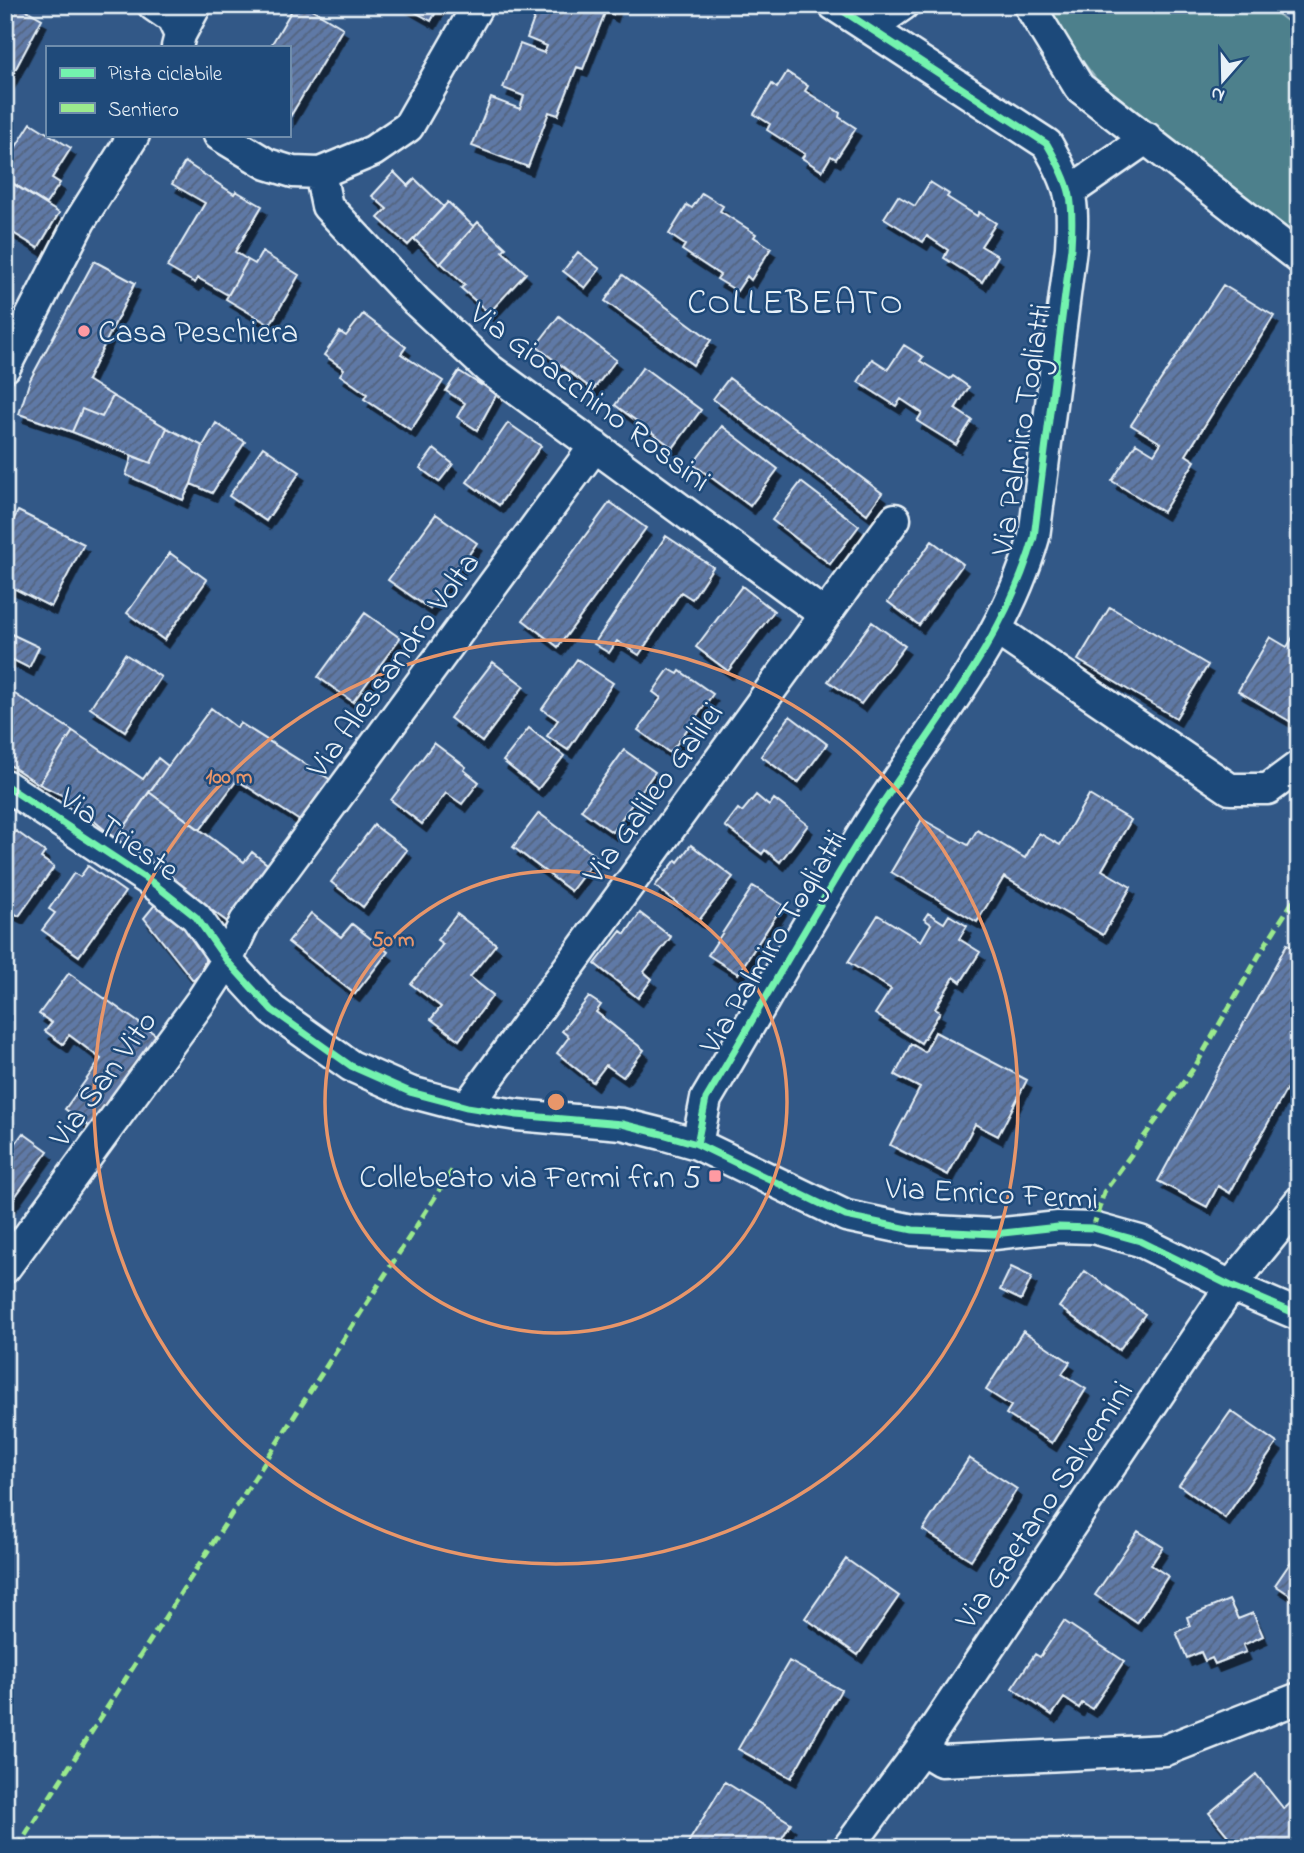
<svg xmlns="http://www.w3.org/2000/svg" width="1304" height="1853" viewBox="0 0 1304 1853" font-family="'Indie Flower',sans-serif">
<style>
.green{fill:#4e808c;stroke:#9bb8c2;stroke-width:2}
.building{fill:url(#building-hatch);stroke:#e8f1f8;stroke-width:2;filter:url(#shadow)}
.lines{fill:none;stroke-linecap:round;stroke-linejoin:round}
.minor-casing{stroke:#e8f1f8;stroke-width:35}
.minor{stroke:#1f4a7a;stroke-width:30}
.quiet{stroke:#9bea8d;stroke-width:5;stroke-dasharray:10 5;stroke-linecap:butt}
.cycleway-casing{stroke:#1f4a7a;stroke-width:11}
.cycleway{stroke:#73f3ae;stroke-width:7}
.ring{fill:none;stroke:#e8966a;stroke-width:3.5}
.poi-dot{fill:#ff9aa2;stroke:#1f4a7a;stroke-width:2.5}
.labels{text-anchor:middle;stroke-width:5;stroke-linejoin:round;paint-order:stroke}
.poi-label{font-size:32px;fill:#e8f1f8;stroke:#1f4a7a;text-anchor:start}
.street-label{font-size:32px;fill:#e8f1f8;stroke:#1f4a7a}
.quarter-label{font-size:35px;letter-spacing:2px;fill:#e8f1f8;stroke:#1f4a7a}
.centre{fill:#e8966a;stroke:#1f4a7a;stroke-width:3.5}
.ring-label{font-size:21px;text-anchor:middle;font-weight:bold;fill:#e8966a;stroke:#1f4a7a;stroke-width:5;stroke-linejoin:round;paint-order:stroke}
</style>
<defs>
<pattern id="building-hatch" width="6" height="6" patternUnits="userSpaceOnUse" patternTransform="scale(1.75)"><rect width="6" height="6" fill="#5e79a6"/><path d="M-1 1l2-2M0 6l6-6M5 7l2-2" fill="none" stroke="#53637d"/></pattern>
<filter id="shadow"><feDropShadow dx="4.5" dy="8" stdDeviation="0" flood-color="#0009"/></filter>
</defs>
<rect width="100%" height="100%" fill="#325887"/>
<filter id="ink" filterUnits="userSpaceOnUse"><feTurbulence type="fractalNoise" baseFrequency=".0143" numOctaves="2"/><feDisplacementMap in="SourceGraphic" scale="14" xChannelSelector="R" yChannelSelector="G"/><feConvolveMatrix kernelMatrix="1 2 1 2 8 2 1 2 1" color-interpolation-filters="sRGB"/></filter>
<g filter="url(#ink)">
<path class="green" d="M1045,5H1266L1299,30V237L1096,79L1051,19Z"/>
<path class="building" d="M5,5H17L42,19L5,89Z
M295,5H305L343,28L290,117L289,47H270Z
M403,5H440L431,21Z
M539,5H559L569,9L570,5H616L613,14L606,10L583,69L577,67L558,115L549,112L528,167L472,146L491,98L520,109L524,96L503,88L520,44L544,53L547,46L527,38Z
M787,72L808,86L805,91L840,113L839,117L856,128L836,159L831,156L822,171L802,158L805,154L767,130L770,124L754,114L772,84L777,88Z
M31,123L71,148L52,178L60,183L46,204L5,178V164Z
M185,162L234,194L236,191L262,206L235,252L248,260L228,295L198,278L195,283L167,267L205,203L172,184Z
M394,172L408,186L415,179L444,207L408,245L378,218L387,209L372,196Z
M5,179L59,213L38,248L5,228Z
M930,182L949,194L947,197L977,216L979,212L996,223L981,246L998,256L982,282L944,258L948,250L927,236L923,242L884,218L898,196L915,206Z
M702,193L723,206L720,211L756,234L754,237L771,248L751,280L747,276L737,291L717,279L720,275L682,250L685,245L669,234L687,205L692,208Z
M448,202L474,227L440,264L414,239Z
M478,222L506,248L502,251L526,273L489,313L461,288L465,285L441,263Z
M262,252L299,275L270,325L226,299L248,260L255,264Z
M578,252L600,269L585,288L563,271Z
M94,261L135,283L87,380L113,396L102,417L82,409L72,432L19,414L30,380Z
M623,275L711,340L693,365L605,301Z
M1223,285L1274,316L1186,455L1195,461L1163,512L1112,481L1136,443L1154,454L1161,443L1131,425Z
M363,314L406,347L401,354L443,381L411,430L364,399L367,394L340,375L344,369L324,355L340,332L346,336Z
M559,316L616,360L593,390L536,346Z
M904,345L923,357L920,361L950,379L953,376L969,387L955,409L972,420L956,445L917,421L922,413L901,399L896,406L858,382L872,359L888,369Z
M643,367L701,410L673,448L615,405Z
M459,371L481,385L484,380L499,390L477,430L457,417L465,403L446,391Z
M729,378L882,493L867,514L713,399Z
M113,396L167,428L151,463L72,432L82,409L102,417Z
M216,423L245,442L212,493L191,484L203,446Z
M508,423L541,446L499,505L467,482Z
M722,426L778,469L750,506L693,464Z
M167,428L203,446L191,484L183,500L126,475L132,456L151,463Z
M263,447L300,472L266,521L229,496Z
M434,449L453,464L439,482L420,468Z
M801,482L859,526L830,564L772,520Z
M610,502L646,528L558,647L523,620Z
M18,511L84,544L51,607L5,584V536Z
M436,514L477,543L430,609L388,580Z
M666,536L713,567L692,599L681,592L639,655L617,641L609,653L594,644Z
M932,541L963,564L919,625L888,602Z
M170,553L207,580L164,640L127,613Z
M742,586L774,611L728,671L696,647Z
M1110,607L1208,665L1176,718L1078,660Z
M365,613L400,638L353,702L318,677Z
M872,622L905,646L861,704L828,681Z
M1299,627V709L1291,722L1238,691L1270,637L1287,647Z
M5,631L39,647L29,668L5,656Z
M125,654L161,677L125,731L90,708Z
M577,659L613,683L568,750L547,736L558,720L542,709Z
M493,662L524,686L482,742L450,718Z
M669,669L678,674L680,671L713,694L670,753L638,730L661,698L653,692Z
M10,691L73,731L39,784L5,762V698Z
M211,708L237,728L240,723L334,782L303,823L237,780L200,830L149,792Z
M790,716L827,744L798,783L761,756Z
M529,728L564,756L538,789L503,761Z
M73,731L143,779L158,758L168,766L116,839L64,796L39,784Z
M434,743L466,767L464,770L479,782L462,804L446,793L422,824L391,800Z
M624,750L655,772L612,832L581,810Z
M149,792L244,862L252,852L271,867L229,923L116,839Z
M756,795L769,806L774,799L808,825L780,862L765,850L762,854L725,826L738,809L742,812Z
M1089,795L1131,820L1102,870L1131,887L1103,935L1004,877L977,922L891,872L922,819L968,845L977,830L1025,858L1039,833L1060,845Z
M539,813L597,857L571,891L513,847Z
M374,825L407,850L363,907L331,882Z
M16,831L45,852L41,858L54,867L19,916L5,909V846Z
M691,845L733,877L699,920L655,886L676,860L678,862Z
M88,866L125,892L79,956L42,930L55,913L49,909L74,873L80,877Z
M753,886L783,905L738,974L708,955Z
M161,897L204,947L205,961L200,973L193,980L144,918Z
M311,913L341,937L352,924L388,952L355,994L288,942Z
M640,913L671,937L644,972L652,979L638,998L595,964L621,931L625,934Z
M928,913L944,923L949,915L967,926L959,939L980,952L961,982L954,977L935,1009L940,1012L921,1043L875,1014L891,989L848,962L878,915L921,941L931,924L924,919Z
M457,914L496,944L470,977L493,995L459,1040L431,1019L441,1007L411,984L443,944L437,940Z
M1287,944L1299,951V1066L1230,1193L1218,1186L1207,1207L1158,1181Z
M69,973L156,1035L90,1127L65,1109L101,1059L69,1035L63,1044L45,1031L52,1023L39,1014Z
M589,997L601,1005L596,1012L644,1050L623,1077L606,1065L593,1082L557,1053L569,1037L562,1031Z
M935,1032L1027,1080L998,1136L975,1124L948,1175L890,1145L920,1088L895,1075L911,1044L925,1052Z
M23,1133L48,1151L7,1208L5,1206V1158Z
M1011,1267L1032,1277L1021,1300L1000,1290Z
M1085,1271L1145,1314L1119,1350L1059,1307Z
M1023,1331L1070,1362L1062,1374L1086,1389L1052,1443L1006,1414L1011,1406L986,1390Z
M1231,1411L1277,1443L1225,1518L1179,1485Z
M969,1458L1017,1489L971,1560L923,1530Z
M1138,1531L1163,1547L1151,1565L1168,1576L1137,1623L1095,1595Z
M1299,1550V1601L1275,1585Z
M846,1559L899,1596L858,1655L805,1618Z
M1229,1600L1238,1619L1253,1613L1263,1636L1243,1645L1246,1652L1215,1664L1212,1658L1205,1661L1201,1652L1187,1658L1176,1632L1190,1626L1187,1617Z
M1064,1621L1124,1661L1092,1709L1082,1703L1079,1708L1064,1698L1052,1715L1012,1688L1035,1654L1040,1657Z
M789,1661L841,1690L791,1778L738,1749Z
M1256,1774L1284,1809L1294,1800L1299,1805V1848H1238L1209,1813Z
M725,1782L791,1823L776,1848H685Z"/>
<g class="lines">
<defs>
<path id="minor" d="M153,5L172,18L180,35
M1029,5L1079,87L1299,258
M870,28L903,5
M177,47L180,35L196,5
M219,135L267,164L293,172L320,173L373,151L408,127L478,5
M320,173L327,206L416,301L489,369L825,615
M1069,192L1147,138
M5,367L80,221L134,135
M997,630L1230,789H1268L1299,766
M5,785L153,883L196,917L227,961L272,1010L351,1066L410,1092L467,1107L517,1115L622,1124L662,1134L697,1144L846,1216L913,1230L994,1234L1058,1227L1093,1228L1140,1241L1231,1286L1299,1315
M467,1107L895,519
M697,1144L706,1099C762,1005 816,908 874,816C932,726 1005,641 1034,537L1071,248C1074,199 1072,187 1047,144L834,5
M5,1268L201,1001L227,961L245,922L595,446
M921,1749L941,1761L1166,1750L1299,1698
M848,1848L921,1749L1231,1286L1299,1202"/>
</defs>
<use href="#minor" class="minor-casing"/>
<use href="#minor" class="minor"/>
<path class="quiet" d="M1093,1228L1104,1192L1196,1065L1265,945L1299,892
M17,1848L453,1169"/>
<defs>
<path id="cycleway" d="M5,785L153,883L196,917L227,961L272,1010L351,1066L410,1092L467,1107L517,1115L622,1124L662,1134L697,1144L846,1216L913,1230L994,1234L1058,1227L1093,1228L1140,1241L1231,1286L1299,1315
M697,1144L706,1099C762,1005 816,908 874,816C932,726 1005,641 1034,537L1071,248C1074,199 1072,187 1047,144L834,5"/>
</defs>
<use href="#cycleway" class="cycleway-casing"/>
<use href="#cycleway" class="cycleway"/>
</g>
</g>
<g class="ring">
<circle cx="556" cy="1102" r="231"/>
<circle cx="556" cy="1102" r="462"/>
</g>
<g class="poi-dot">
<circle cx="84" cy="331" r="7"/>
<rect x="708" y="1169" width="14" height="14" rx="3.5"/>
</g>
<g class="labels">
<g class="poi-label">
<text x="98" y="342">Casa Peschiera</text>
<text x="701" y="1187" text-anchor="end">Collebeato via Fermi fr.n 5</text>
</g>
<g class="street-label">
<text transform="translate(591 396) rotate(37)" y="11">Via Gioacchino Rossini</text>
<text transform="translate(1020 429) rotate(-81)" y="11">Via Palmiro Togliatti</text>
<text transform="translate(392 664) rotate(-54)" y="11">Via Alessandro Volta</text>
<text transform="translate(652 792) rotate(-54)" y="11">Via Galileo Galilei</text>
<text transform="translate(120 833) rotate(35)" y="11">Via Trieste</text>
<text transform="translate(772 941) rotate(-59)" y="11">Via Palmiro Togliatti</text>
<text transform="translate(102 1078) rotate(-54)" y="11">Via San Vito</text>
<text transform="translate(992 1192) rotate(3)" y="11">Via Enrico Fermi</text>
<text transform="translate(1043 1504) rotate(-56)" y="11">Via Gaetano Salvemini</text>
</g>
<g class="quarter-label">
<text x="796" y="313">COLLEBEATO</text>
</g>
</g>
<circle cx="556" cy="1102" r="10" class="centre"/>
<g class="ring-label">
<text x="229" y="783">100 m</text>
<text x="393" y="946">50 m</text>
</g>
<rect width="1304" height="1853" fill="none" stroke="#1f4a7a" stroke-width="28"/>
<rect x="14" y="14" width="1276" height="1825" fill="none" stroke="#e8f1f8" stroke-width="2.5" filter="url(#ink)"/>
<rect x="46" y="46" width="245" height="91" fill="#1f4a7a" stroke="#6f8dac" stroke-width="2"/>
<rect x="60" y="68" width="35" height="10" fill="#73f3ae" stroke="#6f8dac" stroke-width="2"/>
<text x="108" y="80" font-size="21" fill="#e8f1f8">Pista ciclabile</text>
<rect x="60" y="103" width="35" height="10" fill="#9bea8d" stroke="#6f8dac" stroke-width="2"/>
<text x="108" y="116" font-size="21" fill="#e8f1f8">Sentiero</text>
<g transform="translate(1223 80) rotate(200)" stroke="#1f4a7a" stroke-width="5" paint-order="stroke">
<path d="M0-5L12 26L0 18L-12 26Z" fill="#e8f1f8"/>
<text y="-10" font-size="19" font-weight="bold" text-anchor="middle" fill="#e8f1f8">N</text>
</g>
</svg>
